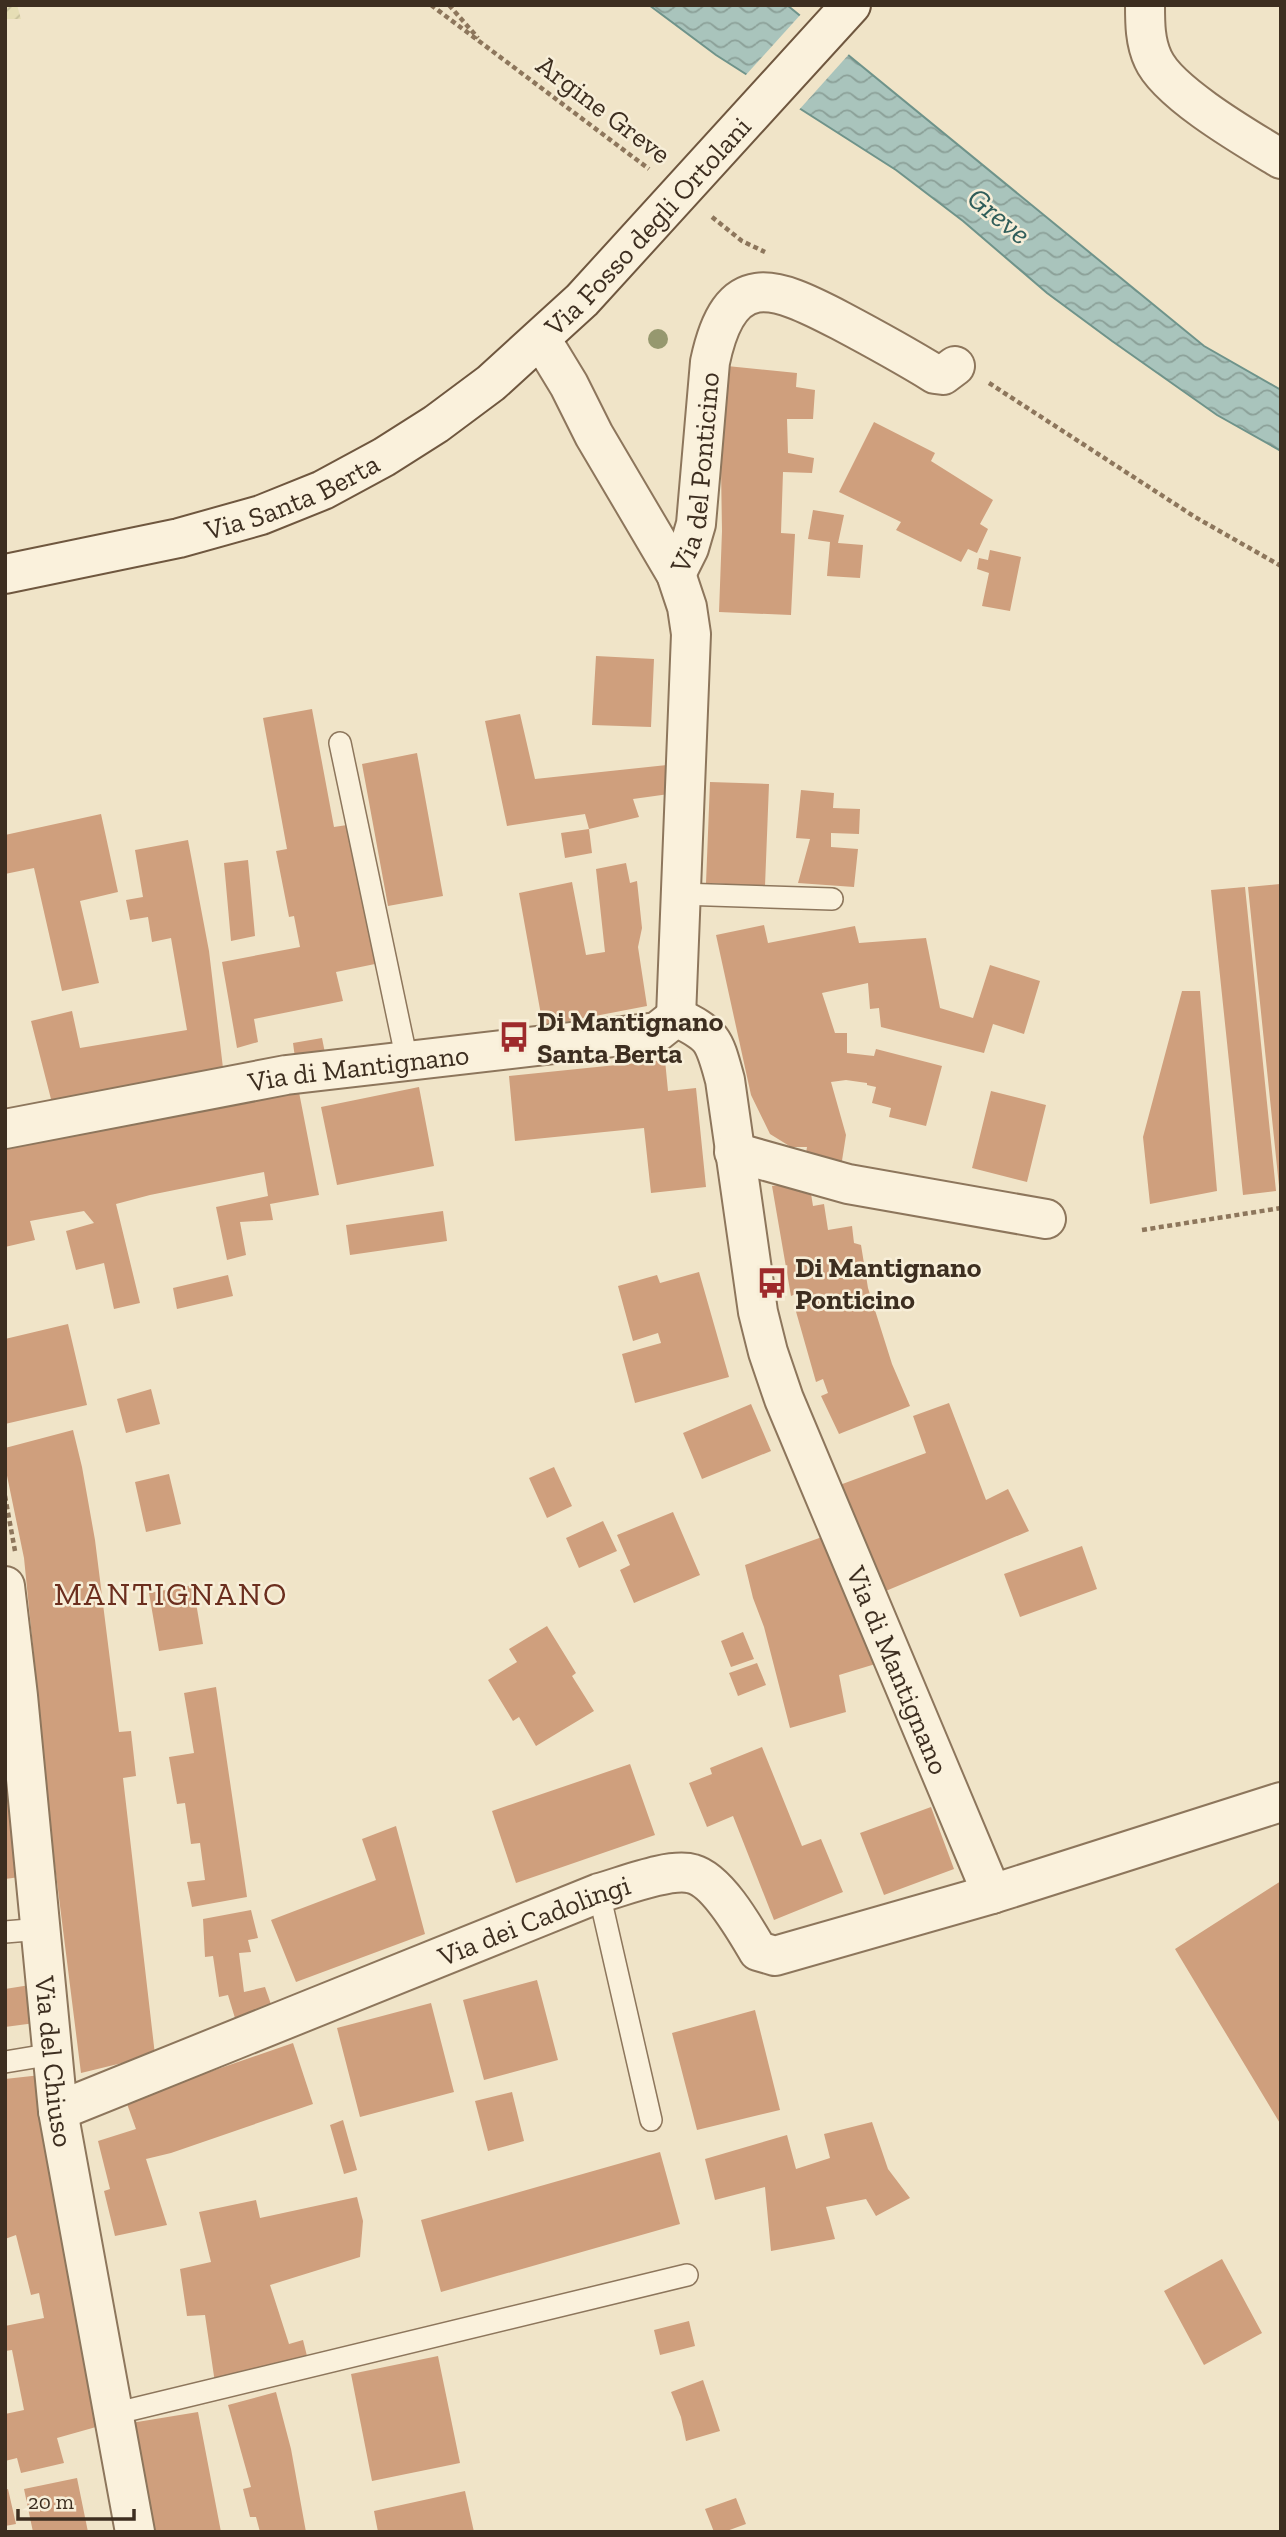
<svg xmlns="http://www.w3.org/2000/svg" width="1286" height="2537" viewBox="0 0 1286 2537" font-family="'Zilla Slab',serif">
<style>
.farmland{fill:url(#farmland-furrows)}
.water{fill:url(#water-waves);stroke:#6f938a;stroke-width:2}
.pier{fill:#f0e4c8}
.building{fill:#cf9f7d}
.lines{fill:none;stroke-linecap:round;stroke-linejoin:round}
.lane-casing{stroke:#8d765c;stroke-width:24}
.street-casing{stroke:#8d765c;stroke-width:42}
.secondary-casing{stroke:#6f573f;stroke-width:42}
.path{stroke:#8d765c;stroke-width:4.5;stroke-dasharray:5 3.5;stroke-linecap:butt}
.lane{stroke:#faf1dc;stroke-width:21}
.street{stroke:#faf1dc;stroke-width:38}
.secondary{stroke:#faf1dc;stroke-width:38}
.tree{fill:#96986f}
.labels{text-anchor:middle;stroke-width:5;stroke-linejoin:round;paint-order:stroke}
.street-label{font-size:28px;fill:#3d2e20;stroke:#f7eed8}
.poi-label{font-size:28px;font-weight:bold;fill:#3d2e20;stroke:#f7eed8;text-anchor:start}
.water-label{font-size:30px;font-style:italic;fill:#2f5d5a;stroke:#f7eed8}
.quarter-label{font-size:32px;letter-spacing:2px;fill:#6b2e1e;stroke:#f7eed8}
</style>
<defs>
<pattern id="farmland-furrows" width="10" height="10" patternUnits="userSpaceOnUse" patternTransform="scale(1.75)"><rect width="10" height="10" fill="#e6deb5"/><path d="M-1 1l2-2M0 10L10 0M9 11l2-2" fill="none" stroke="#c6bf9b"/></pattern>
<pattern id="water-waves" width="16" height="10" patternUnits="userSpaceOnUse" patternTransform="scale(1.75)"><rect width="16" height="10" fill="#a9c4bc"/><path d="M0 5q4-4 8 0t8 0" fill="none" stroke="#8ba098"/></pattern>
</defs>
<rect width="100%" height="100%" fill="#f0e4c8"/>
<path class="farmland" d="M5,5H17L21,19H5Z"/>
<path class="water" d="M649,5H787L1204,346L1281,390V451L1217,415L1112,341L1047,293L963,221L896,170L716,55Z"/>
<path class="pier" d="M802,13L850,53L798,111L744,77Z"/>
<path class="building" d="M727,366L797,373L796,387L815,390L813,419H787L788,453L814,458L812,473L783,472L781,533L795,534L791,615L719,612L722,531L721,468Z
M874,422L935,453L931,461L993,500L980,524L988,529L977,553L968,549L961,562L896,530L901,522L839,492Z
M813,510L844,515L838,543L863,545L860,578L827,576L830,542L808,539Z
M990,550L1021,557L1010,611L982,606L989,573L977,569L979,558L988,560Z
M596,656L654,659L651,727L592,725Z
M312,709L334,827L347,825L375,964L336,972L343,1001L254,1019L258,1042L237,1048L222,962L300,947L294,916L289,917L276,851L287,849L263,718Z
M520,714L535,779L667,765L669,794L633,799L639,817L589,829L592,853L565,858L561,833L589,829L585,814L507,826L485,721Z
M417,753L443,896L388,906L362,764Z
M710,782L769,784L765,886L706,883Z
M801,790L834,793L833,808L860,809L859,834L831,833V847L858,849L854,887L798,883L810,839L796,838Z
M101,814L118,892L80,901L99,983L62,991L34,868L5,874V835Z
M188,840L209,951L223,1068L52,1103L31,1021L72,1011L80,1048L187,1030L171,938L152,942L148,917L130,920L126,900L143,897L135,850Z
M248,860L255,936L231,941L224,863Z
M626,863L630,883L637,881L642,928L638,947L647,1006L543,1026L519,893L572,882L586,955L605,952L596,869Z
M1280,884L1281,1186H1279L1248,887Z
M1245,887L1276,1191L1243,1195L1211,890Z
M764,925L768,943L855,926L859,943L926,938L940,1008L973,1018L990,965L1040,981L1024,1034L993,1024L984,1053L881,1027L879,1008L870,1009L868,983L822,993L835,1033H847V1053L874,1056L876,1049L942,1066L926,1126L889,1117L891,1108L872,1103L876,1087L867,1085V1083L846,1080L831,1082L846,1135L841,1167L805,1159L807,1147H791L770,1134L751,1095L716,935Z
M1182,991H1200L1217,1191L1150,1204L1143,1137Z
M322,1038L325,1053L295,1058L293,1043Z
M665,1060L668,1091L696,1088L706,1187L651,1193L644,1128L515,1141L509,1076Z
M298,1087L319,1195L270,1204L273,1220L240,1222L246,1255L227,1260L216,1207L268,1196L264,1172L150,1195L116,1204L140,1303L114,1309L104,1263L76,1270L66,1231L94,1223L84,1211L30,1221L35,1240L5,1247V1146Z
M419,1087L434,1166L337,1185L321,1107Z
M991,1091L1046,1105L1027,1182L972,1168Z
M809,1181L813,1206L824,1204L828,1230L852,1226L854,1243L861,1245L868,1288L892,1364L910,1406L839,1434L821,1396L828,1393L823,1379L816,1382L795,1308L801,1307L798,1293L791,1296L772,1186Z
M443,1211L447,1241L350,1255L346,1225Z
M699,1272L729,1377L635,1403L622,1354L661,1343L658,1333L633,1341L618,1286L657,1275L660,1283Z
M228,1275L233,1296L177,1309L173,1288Z
M68,1324L87,1405L5,1424V1339Z
M151,1389L160,1424L126,1433L117,1399Z
M949,1403L986,1500L1008,1489L1029,1531L881,1593L837,1486L926,1453L913,1416Z
M751,1404L771,1451L702,1479L683,1433Z
M73,1430L82,1467L95,1540L119,1732L131,1731L136,1776L123,1778L155,2055L81,2073L54,1858L24,1558L5,1466V1448Z
M554,1467L572,1506L547,1518L529,1478Z
M169,1474L181,1524L146,1532L135,1482Z
M673,1512L700,1575L634,1603L620,1570L630,1565L617,1535Z
M603,1521L617,1551L579,1568L566,1538Z
M833,1533L882,1662L839,1675L846,1712L790,1728L764,1627L753,1598L745,1565Z
M1082,1546L1097,1589L1020,1617L1004,1574Z
M193,1585L203,1644L159,1651L149,1593Z
M547,1626L576,1673L572,1676L594,1711L536,1746L519,1717L513,1721L488,1680L517,1662L509,1649Z
M743,1632L754,1659L731,1667L721,1641Z
M757,1663L766,1685L738,1696L729,1673Z
M216,1687L247,1897L192,1907L187,1882L205,1880L200,1843L191,1844L185,1803L177,1804L169,1757L194,1753L184,1693Z
M762,1747L802,1846L821,1839L843,1892L774,1920L733,1816L707,1827L689,1783L712,1774L710,1768Z
M630,1764L655,1835L516,1883L492,1811Z
M5,1768L20,1877L5,1879Z
M931,1807L954,1869L884,1895L860,1833Z
M396,1826L425,1934L296,1982L271,1920L376,1880L362,1839Z
M1281,1881V2125L1175,1949Z
M251,1910L258,1938L248,1940L251,1952L239,1953L244,1992L265,1987L275,2016L238,2028L228,1995L219,1997L213,1956L205,1957L203,1919Z
M537,1980L558,2060L484,2080L463,2000Z
M30,1985L35,2023L5,2027V1989Z
M431,2003L454,2092L360,2117L337,2028Z
M755,2010L780,2110L697,2130L672,2033Z
M293,2043L313,2104L171,2153L146,2159L167,2225L115,2236L104,2191L110,2189L98,2141L136,2129L126,2101Z
M41,2075L78,2316L80,2337L96,2427L57,2438L64,2463L21,2473L17,2458L5,2461V2414L24,2410L12,2350L5,2351V2326L44,2318L39,2293L31,2295L16,2235L5,2239V2079Z
M512,2092L524,2141L488,2151L475,2101Z
M343,2120L357,2170L344,2174L330,2125Z
M872,2122L888,2169L910,2198L876,2216L866,2199L826,2207L835,2239L771,2251L765,2187L715,2200L705,2159L787,2135L796,2169L830,2158L824,2134Z
M660,2152L680,2224L441,2292L421,2220Z
M357,2197L363,2221L360,2257L270,2285L289,2344L303,2340L308,2360L215,2383L205,2315L187,2316L180,2269L211,2262L199,2212L256,2200L260,2218Z
M1222,2259L1262,2333L1204,2365L1164,2291Z
M689,2321L695,2346L660,2355L654,2330Z
M438,2356L460,2463L372,2481L351,2374Z
M703,2380L720,2431L686,2441L681,2417L671,2392Z
M276,2392L291,2449L306,2532H260L256,2517H250L243,2489L251,2487L228,2405Z
M198,2412L221,2532H154L131,2423Z
M77,2478L88,2532H33L24,2489Z
M8,2489L16,2524L5,2526V2490Z
M465,2491L474,2532H378L374,2511Z
M736,2498L746,2524L724,2532H714L705,2509Z"/>
<g class="lines">
<defs>
<path id="lane" d="M340,743L407,1061
M680,894L832,899
M599,1893L651,2120
M5,1932L41,1929
M5,2062L53,2054
M113,2414L687,2275"/>
<g id="street">
<path d="M1145,5C1145,23 1145,42 1153,59C1168,93 1248,139 1281,159"/>
<path d="M541,339L569,385L594,435L676,574L687,607L691,634L676,1017"/>
<path id="s1" d="M676,574L689,548L696,524L710,362C730,268 772,285 841,321C873,338 904,355 935,374L943,375L955,366"/>
<path id="s2" d="M676,1017C714,1035 714,1040 725,1080L758,1312L768,1352L784,1399L992,1894L1281,1802"/>
<path id="s3" d="M5,1129L286,1075L657,1032L676,1017"/>
<path d="M734,1152L848,1184L1046,1219"/>
<path id="s4" d="M5,1586L18,1696L58,2111L135,2532"/>
<path id="s5" d="M58,2111L599,1893C622,1887 670,1867 693,1874C718,1881 745,1929 758,1951L775,1956L992,1894"/>
</g>
<g id="secondary">
<path id="s6" d="M5,574L179,538L261,515L323,490L384,457L436,424L491,383L582,300L851,5"/>
</g>
</defs>
<use href="#lane" class="lane-casing"/>
<use href="#street" class="street-casing"/>
<use href="#secondary" class="secondary-casing"/>
<path class="path" d="M431,5L649,169
M449,5L478,38
M712,217L742,241L765,252
M989,383L1195,517L1281,566
M1142,1230L1281,1208
M5,1496L15,1551"/>
<use href="#lane" class="lane"/>
<use href="#street" class="street"/>
<use href="#secondary" class="secondary"/>
</g>
<circle class="tree" cx="658" cy="339" r="10"/>
<defs>
<symbol id="bus-bare" viewBox="-9 -9 18 18"><path d="M-5-6H5V4H4V6H2V4H-2V6H-4V4H-5ZM-3.5-4V0h7V-4ZM-3.5 1.2v1.5H-2V1.2ZM2 1.2v1.5H3.5V1.2Z" fill="#9e2a2b" stroke="#f7eed8" stroke-width="2.5" paint-order="stroke"/></symbol>
</defs>
<g fill-rule="evenodd">
<use href="#bus-bare" x="492" y="1015" width="44" height="44"/>
<use href="#bus-bare" x="750" y="1261" width="44" height="44"/>
</g>
<g class="labels">
<g class="street-label">
<text transform="translate(604 109) rotate(37)" y="10">Argine Greve</text>
<text dy="10" stroke="none"><textPath href="#s6" startOffset="751">Via Fosso degli Ortolani</textPath></text>
<text dy="10" stroke="none"><textPath href="#s1" startOffset="105">Via del Ponticino</textPath></text>
<text dy="10" stroke="none"><textPath href="#s6" startOffset="298">Via Santa Berta</textPath></text>
<text dy="10" stroke="none"><textPath href="#s3" startOffset="359">Via di Mantignano</textPath></text>
<text dy="10" stroke="none"><textPath href="#s2" startOffset="704">Via di Mantignano</textPath></text>
<text dy="10" stroke="none"><textPath href="#s5" startOffset="513">Via dei Cadolingi</textPath></text>
<text dy="10" stroke="none"><textPath href="#s4" startOffset="478">Via del Chiuso</textPath></text>
</g>
<g class="poi-label">
<text x="537" y="1031">Di Mantignano<tspan x="537" dy="32">Santa Berta</tspan></text>
<text x="795" y="1277">Di Mantignano<tspan x="795" dy="32">Ponticino</tspan></text>
</g>
<g class="water-label">
<text transform="translate(999 216) rotate(39)" y="10">Greve</text>
</g>
<g class="quarter-label">
<text x="171" y="1605">MANTIGNANO</text>
</g>
</g>
<rect width="1286" height="2537" fill="none" stroke="#3d2e20" stroke-width="14"/>
<path d="M18 2509v10h116v-10" fill="none" stroke="#3d2e20" stroke-width="3.5"/>
<text x="28" y="2509" font-size="21" fill="#3d2e20" stroke="#f7eed8" stroke-width="5" paint-order="stroke">20 m</text>
</svg>
